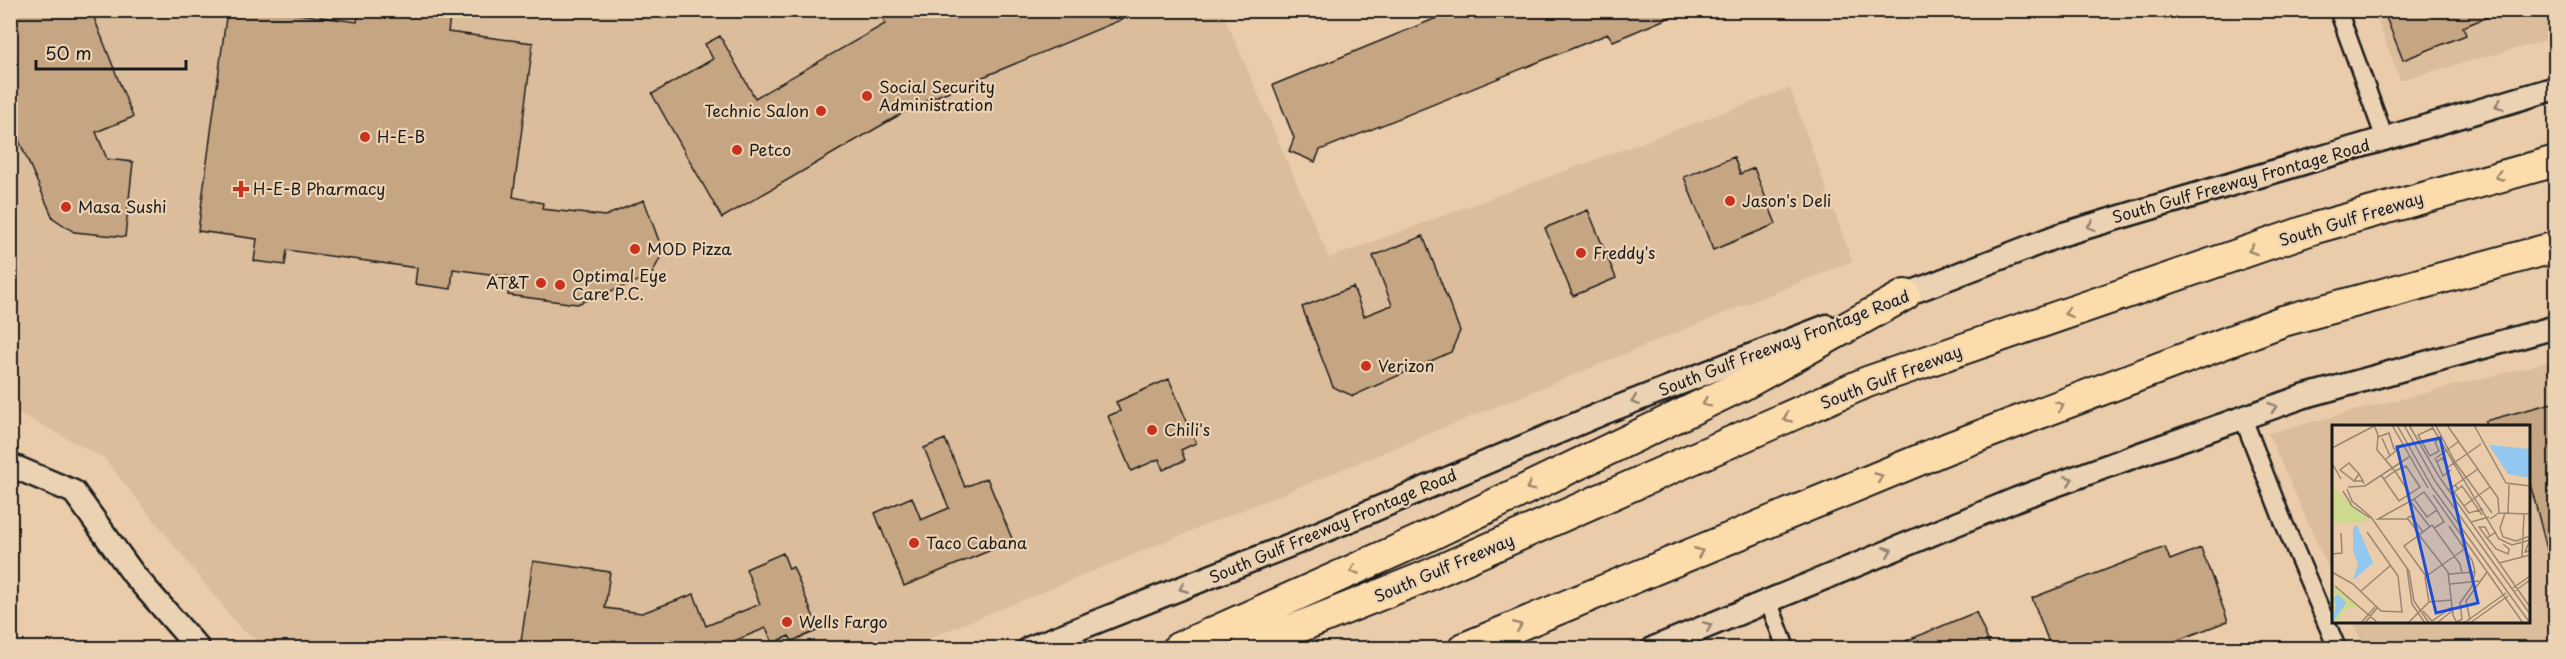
<svg xmlns="http://www.w3.org/2000/svg" width="2566" height="659" viewBox="0 0 2566 659" font-family="'Playpen Sans',sans-serif">
<style>
.built{fill:#dbbd9b}
.building{fill:#c6a582;stroke:#1c1c1c;stroke-width:1.5}
.lines{fill:none;stroke-linecap:round;stroke-linejoin:round}
.street-casing{stroke:#1c1c1c;stroke-width:21}
.secondary-casing{stroke:#1c1c1c;stroke-width:27}
.highway-casing{stroke:#1c1c1c;stroke-width:34}
.street{stroke:#ebd2b3;stroke-width:16}
.secondary{stroke:#ebd2b3;stroke-width:22}
.highway{stroke:#fddcac;stroke-width:30}
.oneway{stroke:#8e806f}
.oneway2{stroke:#98866b}
.poi-dot{fill:#c8321e;stroke:#ebd2b3;stroke-width:2}
.labels{text-anchor:middle;stroke-width:4.5;stroke-linejoin:round;paint-order:stroke}
.poi-label{font-size:16px;fill:#1c1c1c;stroke:#ebd2b3;text-anchor:start}
.street-label{font-size:16px;fill:#1c1c1c;stroke:#ebd2b3}
.inset-road{fill:none;stroke:#988671;stroke-width:1.5}
.view{fill:#1d4ed8;fill-opacity:0.15;stroke:#1d4ed8;stroke-width:3}
.inset-edge{fill:none;stroke:#1c1c1c;stroke-width:3}
</style>
<rect width="100%" height="100%" fill="#eaccaa"/>
<filter id="ink" filterUnits="userSpaceOnUse"><feTurbulence type="fractalNoise" baseFrequency=".0167" numOctaves="2"/><feDisplacementMap in="SourceGraphic" scale="12" xChannelSelector="R" yChannelSelector="G"/><feConvolveMatrix kernelMatrix="1 2 1 2 8 2 1 2 1" color-interpolation-filters="sRGB"/></filter>
<g filter="url(#ink)">
<path class="built" d="M10,11H1222L1329,258L1790,88L1852,261L905,648H268L241,629L104,458L11,409Z
M2374,11H2555V38L2400,80Z
M2555,360V648H2365L2353,622H2528V426H2334L2333,579L2268,433Z"/>
<path class="building" d="M10,10H91L133,117L96,132L107,159L133,162L125,237L74,232L53,218L10,120Z
M227,10H268L357,22L359,10H451L448,32L533,43L513,197L543,203L542,209L605,216L644,200L663,252L651,276L577,304L508,295L511,277L453,269L451,289L415,284L417,268L287,250L285,265L254,261L257,239L198,231Z
M880,10H1142V11L918,104L722,218L652,94L713,59L705,44L720,36L755,98L885,24Z
M1456,10H1685V11L1613,41L1608,34L1320,150L1315,162L1289,151L1294,138L1273,85Z
M2383,10H2501L2502,11L2463,27L2466,35L2403,60Z
M1734,157L1740,174L1754,168L1776,224L1713,250L1684,177Z
M1588,210L1616,278L1573,296L1545,228Z
M1423,236L1460,331L1451,352L1353,396L1333,387L1302,307L1353,287L1364,316L1392,305L1373,256Z
M1169,379L1196,443L1181,450L1185,460L1163,470L1159,459L1131,471L1108,416L1120,411L1116,402Z
M2556,402V560L2550,561L2529,479V426H2486L2485,421Z
M945,439L965,487L987,478L1013,541L904,586L875,513L912,497L921,520L949,508L924,448Z
M2165,547L2170,560L2201,548L2228,621L2157,648H2051L2032,598Z
M783,553L789,569L793,567L819,630L792,641L789,636L773,643L766,628L717,648H520L533,561L610,572L605,608L642,613L694,594L706,626L760,604L746,569Z
M1976,612L1991,648H1889Z"/>
<g class="lines">
<defs>
<path id="street" d="M2338,10L2385,139
M2243,418L2283,521L2337,648
M1768,600L1786,648"/>
<path id="secondary" d="M1892,300L2060,235L2556,88
M10,465L74,492L134,575L198,648
M1030,648L1298,542L1603,413L1827,326
M1654,648L2017,499L2143,453L2302,397L2556,327"/>
<path id="highway" d="M1178,648L1418,541L1743,385L1905,295
M1247,648L1422,578L1867,382L2315,228L2556,161
M1464,648L1948,448L2283,321L2556,247"/>
</defs>
<use href="#street" class="street-casing"/>
<use href="#secondary" class="secondary-casing"/>
<use href="#highway" class="highway-casing"/>
<use href="#street" class="street"/>
<use href="#secondary" class="secondary"/>
<use href="#highway" class="highway"/>
</g>
<defs><path id="oneway-chevron" d="M-2-3.5L2.5 0L-2 3.5" fill="none" stroke-width="1.6" stroke-linecap="round" stroke-linejoin="round" transform="scale(1.5)"/></defs>
<g class="oneway">
<use href="#oneway-chevron" transform="translate(2499 105) rotate(164)"/>
<use href="#oneway-chevron" transform="translate(2091 226) rotate(164)"/>
<use href="#oneway-chevron" transform="translate(1635 401) rotate(159)"/>
<use href="#oneway-chevron" transform="translate(2273 407) rotate(-19)"/>
<use href="#oneway-chevron" transform="translate(2069 480) rotate(-20)"/>
<use href="#oneway-chevron" transform="translate(1888 551) rotate(-22)"/>
<use href="#oneway-chevron" transform="translate(1183 588) rotate(158)"/>
<use href="#oneway-chevron" transform="translate(1708 626) rotate(-23)"/>
</g>
<g class="oneway2">
<use href="#oneway-chevron" transform="translate(2499 176) rotate(164)"/>
<use href="#oneway-chevron" transform="translate(2252 250) rotate(161)"/>
<use href="#oneway-chevron" transform="translate(2068 313) rotate(161)"/>
<use href="#oneway-chevron" transform="translate(1706 403) rotate(154)"/>
<use href="#oneway-chevron" transform="translate(2060 406) rotate(-21)"/>
<use href="#oneway-chevron" transform="translate(1787 418) rotate(156)"/>
<use href="#oneway-chevron" transform="translate(1879 477) rotate(-22)"/>
<use href="#oneway-chevron" transform="translate(1530 487) rotate(154)"/>
<use href="#oneway-chevron" transform="translate(1699 552) rotate(-22)"/>
<use href="#oneway-chevron" transform="translate(1354 570) rotate(156)"/>
<use href="#oneway-chevron" transform="translate(1518 626) rotate(-22)"/>
</g>
</g>
<g class="poi-dot">
<circle cx="867" cy="96" r="6"/>
<circle cx="821" cy="111" r="6"/>
<circle cx="365" cy="137" r="6"/>
<circle cx="737" cy="150" r="6"/>
<path d="M238 180h6v6h6v6h-6v6h-6v-6h-6v-6h6z"/>
<circle cx="1730" cy="201" r="6"/>
<circle cx="66" cy="207" r="6"/>
<circle cx="635" cy="249" r="6"/>
<circle cx="1581" cy="253" r="6"/>
<circle cx="541" cy="283" r="6"/>
<circle cx="560" cy="285" r="6"/>
<circle cx="1366" cy="366" r="6"/>
<circle cx="1152" cy="430" r="6"/>
<circle cx="914" cy="543" r="6"/>
<circle cx="787" cy="622" r="6"/>
</g>
<g class="labels">
<g class="poi-label">
<text x="879" y="93">Social Security<tspan x="879" dy="18">Administration</tspan></text>
<text x="809" y="117" text-anchor="end">Technic Salon</text>
<text x="377" y="143">H-E-B</text>
<text x="749" y="156">Petco</text>
<text x="253" y="195">H-E-B Pharmacy</text>
<text x="1742" y="207">Jason's Deli</text>
<text x="78" y="213">Masa Sushi</text>
<text x="647" y="255">MOD Pizza</text>
<text x="1593" y="259">Freddy's</text>
<text x="572" y="282">Optimal Eye<tspan x="572" dy="18">Care P.C.</tspan></text>
<text x="529" y="289" text-anchor="end">AT&amp;T</text>
<text x="1378" y="372">Verizon</text>
<text x="1164" y="436">Chili's</text>
<text x="926" y="549">Taco Cabana</text>
<text x="799" y="628">Wells Fargo</text>
</g>
<g class="street-label">
<text transform="translate(2241 181) rotate(-16)" y="6">South Gulf Freeway Frontage Road</text>
<text transform="translate(2351 219) rotate(-17)" y="6">South Gulf Freeway</text>
<text transform="translate(1784 343) rotate(-21)" y="6">South Gulf Freeway Frontage Road</text>
<text transform="translate(1891 377) rotate(-21)" y="6">South Gulf Freeway</text>
<text transform="translate(1333 526) rotate(-23)" y="6">South Gulf Freeway Frontage Road</text>
<text transform="translate(1444 568) rotate(-23)" y="6">South Gulf Freeway</text>
</g>
</g>
<g transform="translate(2332 425)">
<rect width="198" height="198" fill="#eaccaa"/>
<path d="M0,50L4,66L39,97L0,98ZM4,162L26,182L14,184L5,198H0V167Z" fill="#ced98d"/>
<path d="M157,20L198,24V53L176,49ZM25,100L41,138L21,155L26,139L21,125V103ZM6,169L14,178L0,198L4,180L2,173Z" fill="#92c7f0"/>
<path class="inset-road" d="M42,0L46,10L45,25L63,46L74,41L88,62L67,76L49,50M60,0L96,63M65,0L100,62L198,198M72,0L103,56L198,189M77,0L106,50L198,182M99,0L167,114L180,120L198,115M115,0L166,73L167,88M142,0L174,58L198,61M104,1L123,37L160,88M101,3L86,10L98,31L107,26L103,17L106,15M46,12L57,8L62,24H66L54,34M50,13L58,31M0,23L44,0M103,33L105,37L110,33L116,42L149,19M104,33L126,17M105,37L111,51L119,45M0,38L9,54M52,54L63,46L78,69M22,56L8,45L17,38L27,49M31,56H22L27,49L31,56L32,59M123,60L126,64L130,61L140,75L158,62M16,62L33,61L77,32M15,64L20,76L39,92L77,146L82,176L97,198M126,64L122,67L137,88L151,84M116,65L146,44M11,66L20,81L38,93M101,70L191,198M82,74L92,67L103,82L112,97L102,103M78,76L98,102M132,81L140,75L150,90M173,88L168,103L171,112L184,116L198,111M176,88L177,60M75,93L79,91L91,107M158,94L167,88L198,89M139,97L157,92M117,101L140,135L143,147L140,161L128,178L130,194L125,197M88,110L76,94H46L82,74L95,92L105,85M86,111L72,121L94,151M158,111L153,102H147L155,113L164,107M155,113L164,124L176,129L177,124L171,119M198,115L193,127L198,126M0,129L10,128L9,108M190,132L192,89M167,138L198,130M75,144L80,179L93,198M0,147L21,159L49,186L70,187L66,151L35,107M117,149L143,147M118,159L147,156M3,161L46,198M181,163L198,151M29,166L59,140M183,166L198,155M97,177L119,175M91,186L100,196L120,182M138,195L134,176L155,147M29,198L43,182M33,198L45,183M76,198L97,177L93,152L134,123M105,198L120,186M125,198L121,190L116,147L87,110L100,100L128,139L130,148M132,198L174,168M138,198L176,171"/>
<path class="view" d="M108,13L146,178L104,188L65,22Z"/>
<rect width="198" height="198" class="inset-edge"/>
</g>
<rect width="2566" height="659" fill="none" stroke="#ebd2b3" stroke-width="36"/>
<rect x="18" y="18" width="2530" height="623" fill="none" stroke="#1c1c1c" stroke-width="2" filter="url(#ink)"/>
<path d="M36 60v9h150v-9" fill="none" stroke="#1c1c1c" stroke-width="3"/>
<text x="45" y="60" font-size="18" fill="#1c1c1c" stroke="#ebd2b3" stroke-width="4.5" paint-order="stroke">50 m</text>
</svg>
